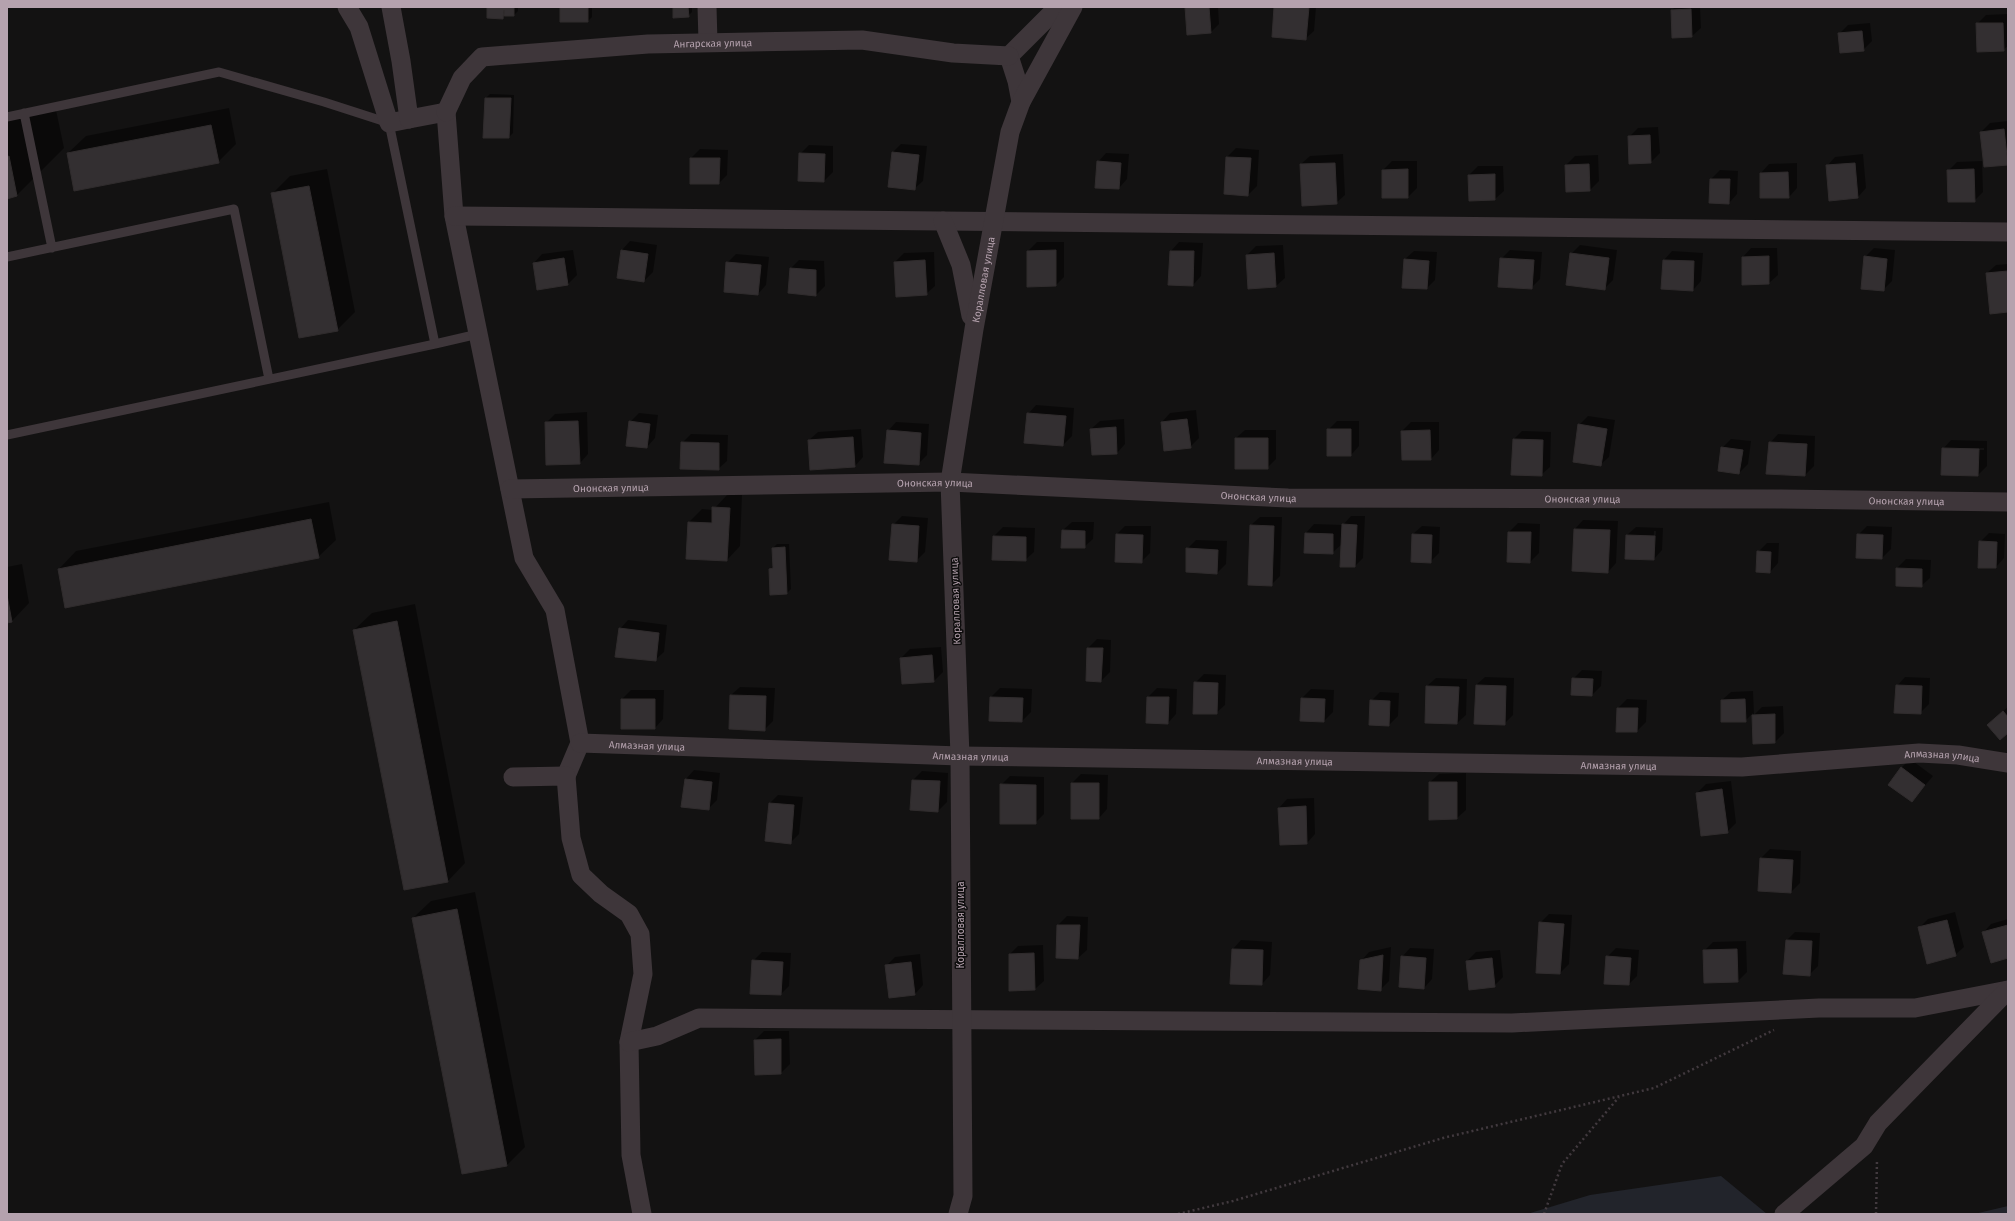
<svg xmlns="http://www.w3.org/2000/svg" width="2015" height="1221" viewBox="0 0 2015 1221" font-family="'Fira Sans',sans-serif">
<style>
.green{fill:#22242b}
.shadow{fill:#0007;fill-rule:evenodd}
.building{fill:#332f31;stroke:#302c2d}
.lines{fill:none;stroke-linecap:round;stroke-linejoin:round}
.path{stroke:#423a3f;stroke-width:2.5;stroke-dasharray:2 3;stroke-linecap:butt}
.lane{stroke:#3e363a;stroke-width:9}
.street{stroke:#3e363a;stroke-width:19}
.labels{text-anchor:middle;stroke-width:3;stroke-linejoin:round;paint-order:stroke}
.street-label{font-size:10px;fill:#b5a2ae;stroke:#0e0d0d}
</style>
<rect width="100%" height="100%" fill="#131212"/>
<path class="green" d="M1721,1176L1767,1214H1527L1590,1195Z
M2008,1206V1214H1974Z"/>
<path class="shadow" d="M488,7H518V11L514,15H506L503,18Z
M561,7H592V17L588,21Z
M674,7H692V12L688,16Z
M1186,7H1218L1219,24L1211,32Z
M1275,7H1316L1314,31L1305,39Z
M1675,7H1700L1701,28L1692,36L1672,10Z
M2008,14V46L2003,50L1977,24L1986,15Z
M1870,23L1872,41L1863,50L1839,34L1848,25Z
M490,94L514,95L513,133L509,137L486,98Z
M229,108L236,144L218,162L68,153L86,136Z
M56,110L64,148L17,195L7,198V120Z
M2008,121V164L1981,132L1990,123Z
M1658,127L1660,153L1651,162L1629,137L1638,128Z
M901,144L927,146L923,181L914,189L893,152Z
M809,145L833,146V172L824,181L800,154Z
M1236,148L1259,150L1257,186L1248,195L1227,157Z
M700,149L728,150L727,175L719,183H691V158Z
M1106,153L1129,154L1127,179L1119,188L1098,162Z
M1343,154L1345,195L1336,203L1301,164L1310,156Z
M1863,154L1866,188L1858,197L1827,166L1835,157Z
M1598,155L1599,181L1590,190L1566,165L1575,156Z
M1392,161H1417V188L1408,197H1383V170Z
M1982,161L1983,192L1974,201L1948,171L1957,162Z
M1797,163V188L1789,197H1761V173L1769,164Z
M1478,166H1503L1504,191L1495,199L1469,175Z
M327,169L355,312L337,330L272,194L290,176Z
M1720,170L1738,171L1737,194L1729,203L1711,179Z
M630,241L657,245L653,272L644,281L622,250Z
M1037,242H1064V277L1056,285L1028,251Z
M1179,242L1203,243L1201,276L1193,285L1169,284L1171,251Z
M1283,245L1285,278L1276,286L1247,255L1256,246Z
M1580,245L1617,250L1613,280L1604,289L1571,254Z
M1751,248H1777L1778,275L1769,283L1743,284V257Z
M1874,248L1895,250L1892,281L1883,290L1865,257Z
M573,250L577,275L568,284L538,289L534,263L542,254Z
M1510,250L1542,252L1540,279L1531,288L1501,259Z
M1414,251L1437,252L1435,280L1427,288L1405,259Z
M1672,251L1703,253L1701,281L1693,290L1664,260Z
M934,252L935,286L926,294L895,262L904,253Z
M736,254L769,257L766,285L758,294L727,263Z
M799,260L824,261L825,286L816,295L790,269Z
M2008,264V311L1987,273L1996,265Z
M1036,405L1074,408L1072,436L1063,445L1028,414Z
M1196,410L1199,438L1190,447L1162,422L1170,413Z
M587,412L588,454L580,463L546,423L555,414Z
M639,413L658,415L655,438L647,447L630,422Z
M1588,416L1615,420L1609,457L1600,465L1579,425Z
M1124,419L1125,444L1117,453L1091,429L1100,421Z
M1337,421H1359V446L1351,455L1328,430Z
M896,422L929,424L927,455L918,464L888,431Z
M1411,422H1439V450L1431,459L1402,431Z
M861,429L863,457L855,466L809,440L818,432Z
M1245,430H1276V459L1267,468L1236,438Z
M1522,431L1551,432L1550,467L1541,475L1514,439Z
M691,434L728,435L727,461L718,469L682,443Z
M1778,434L1815,436L1814,466L1805,475L1770,443Z
M1731,439L1751,441L1748,464L1739,473L1722,448Z
M1951,440L1987,441V466L1978,475L1943,449ZM1950,448H1984V450H1950Z
M727,495H742L740,546L727,560L689,522L702,509L713,510Z
M329,502L336,540L318,557L59,569L76,551Z
M902,516L928,518L925,552L916,561L893,525Z
M1351,516H1365L1363,558L1355,566L1342,544L1332,553L1306,533L1314,524L1343,525Z
M1260,517H1282L1280,576L1271,585L1251,525Z
M1583,520L1618,521L1616,563L1608,572L1575,529Z
M1072,522H1094L1093,539L1084,547L1063,530Z
M1518,523L1540,524L1539,553L1530,562L1509,532Z
M1125,526H1151L1150,553L1141,562L1117,534Z
M1422,526L1440,527L1439,553L1430,562L1413,534Z
M1867,526L1892,527L1891,549L1882,558L1858,535Z
M1003,527L1035,528L1034,552L1025,560L994,536Z
M1636,527L1663,528L1662,550L1654,559L1627,535ZM1654,531H1656L1655,551H1653Z
M1989,533L2005,534L2004,558L1996,567L1980,542Z
M1196,540L1227,541L1226,564L1217,573L1187,549Z
M1767,543H1779L1778,563L1770,572L1758,552Z
M777,544H789L791,589L787,593L770,569L774,565L773,548Z
M1906,559L1931,560L1930,578L1921,586L1897,568Z
M22,564L29,603L12,621L7,622V567Z
M415,604L465,863L448,881L354,630L372,613Z
M628,620L667,625L664,652L655,660L620,629Z
M1097,639L1111,640L1110,672L1101,681L1087,680L1088,648Z
M941,647L943,672L934,681L903,683L901,658L910,649Z
M1582,670L1602,671L1601,686L1592,695H1572L1573,679Z
M1204,674L1226,675L1225,705L1216,713L1195,683Z
M1485,677L1514,678L1513,715L1504,724L1476,685Z
M1905,677L1930,678L1929,704L1920,713L1897,686Z
M1436,678L1467,679L1466,715L1457,723L1426,722L1427,686Z
M740,687L775,688L773,721L764,730L731,695Z
M1000,688L1032,689L1031,712L1022,721L990,720L991,697Z
M1157,688L1177,689L1176,714L1168,723L1148,697Z
M1311,689L1334,690L1333,712L1324,721L1302,698Z
M631,690H664L663,719L655,728L622,699Z
M1753,691L1754,715L1762,707L1783,706L1784,733L1775,742H1754L1753,713L1745,721L1722,700L1731,692Z
M1380,692L1399,693L1398,716L1389,725L1371,701Z
M1627,699L1647,700L1646,722L1637,731L1618,708Z
M2008,707V731L1988,725L1997,716Z
M1910,759L1933,776L1912,801L1901,768Z
M694,770L720,773L717,800L708,809L686,779Z
M922,771L948,773L947,802L938,811L911,809L913,780Z
M1466,773V810L1457,818L1430,782L1439,774Z
M1081,774L1108,775L1107,809L1099,818L1072,783Z
M1010,776L1044,777V814L1035,823L1001,785Z
M1731,781L1736,823L1727,832L1697,793L1706,784Z
M778,795L803,797L799,834L790,843L770,803Z
M1314,798L1315,834L1307,843L1279,808L1287,799Z
M1770,849L1801,851L1800,883L1791,892L1761,858Z
M475,892L525,1147L507,1165L463,1173L413,918L431,901Z
M1955,912L1964,947L1955,955L1919,928L1928,919Z
M1549,914L1572,915L1569,964L1560,973L1537,972L1540,923Z
M1067,916L1088,917L1087,950L1078,958L1057,957L1058,925Z
M2008,919V957L1983,933L1991,924Z
M1795,932L1820,933L1818,966L1809,975L1787,940Z
M1241,940L1272,942L1270,975L1262,984L1233,949Z
M1746,941L1747,972L1738,981L1704,951L1713,942Z
M1043,945L1044,981L1035,989L1010,954L1018,946Z
M1391,947L1389,981L1380,990L1361,961L1369,952Z
M1410,948L1434,949L1432,979L1424,988L1402,957Z
M1616,948L1639,950L1637,976L1629,984L1607,957Z
M1500,950L1503,977L1494,986L1467,961L1476,952Z
M762,952L791,953L789,986L781,994L753,961Z
M920,954L923,985L915,994L886,966L895,957Z
M764,1031H789L790,1064L781,1073L756,1074L755,1040Z"/>
<path class="building" d="M487,7H514V16H504V10L503,19L487,18Z
M560,7H588V22H560Z
M673,7H688L689,17L673,18Z
M1185,7H1209L1211,33L1187,35Z
M1274,7H1309L1306,40L1272,37Z
M1691,9L1692,37L1672,38L1671,10Z
M1976,23H2003L2004,51L1977,52Z
M1862,31L1864,51L1840,53L1838,33Z
M485,98H511L509,138H483Z
M211,125L219,163L74,191L67,153Z
M2004,129L2008,165L1984,167L1980,132Z
M1650,135L1651,163L1629,164L1628,136Z
M892,152L919,155L915,190L888,187Z
M799,153L825,154L824,182L798,181Z
M9,156L17,196L7,199V157Z
M1226,157L1251,158L1248,196L1224,194Z
M690,158H720L719,184H690Z
M1097,161L1121,163L1119,189L1095,188Z
M1335,163L1337,204L1302,206L1300,164Z
M1855,163L1858,198L1829,201L1826,165Z
M1589,164L1590,191L1566,192L1565,165Z
M1408,169V198H1382V170Z
M1974,169L1975,202H1948L1947,170Z
M1788,172L1789,198H1760V173Z
M1495,174V200L1469,201L1468,175Z
M1710,179H1730L1729,204L1709,203Z
M309,186L338,331L299,338L271,193Z
M621,250L648,254L644,282L617,278Z
M1056,250V286L1027,287V251Z
M1170,251H1194L1193,286L1168,285Z
M1274,253L1276,287L1248,289L1246,255Z
M1570,253L1609,258L1605,290L1566,285Z
M1769,256V284L1742,285V257Z
M1864,256L1887,259L1884,291L1861,289Z
M564,258L568,285L537,290L533,263Z
M1500,258L1534,260L1532,289L1498,287Z
M1404,259L1429,261L1427,289L1402,288Z
M925,260L927,295L896,297L894,262Z
M1663,260L1694,261L1693,291L1661,289Z
M726,262L761,265L758,295L724,292Z
M790,268L816,270V296L788,293Z
M2008,271V312L1990,314L1986,273Z
M1027,413L1066,416L1063,446L1024,443Z
M1187,419L1191,448L1164,451L1161,422Z
M578,421L580,464L546,465L545,422Z
M629,421L650,424L647,448L626,446Z
M1578,424L1607,429L1601,466L1573,462Z
M1116,427L1117,454L1092,455L1090,429Z
M1327,429H1351V456H1327Z
M887,430L921,433L919,465L884,463Z
M1430,430L1431,460H1402L1401,431Z
M853,437L855,467L810,470L808,440Z
M1235,438H1268V469H1235Z
M1513,439L1543,440L1542,476L1511,475Z
M681,442L719,443V470L680,469Z
M1769,442L1807,444L1805,476L1766,474Z
M1721,447L1743,450L1739,474L1718,471Z
M1942,448L1979,449L1978,476L1941,475Z
M712,507L730,508L727,561L686,559L688,522L712,523Z
M311,519L319,558L65,608L58,569Z
M892,524L919,526L917,562L889,560Z
M1342,524L1357,525L1355,567H1340Z
M1250,525L1274,526L1272,586L1248,585Z
M1574,529L1610,530L1608,573L1572,571Z
M1062,530L1085,531V548H1061Z
M1508,532H1531L1530,563L1507,562Z
M1305,533L1333,534V554L1304,553Z
M1116,534L1143,535L1142,563L1115,562Z
M1412,534L1432,535L1431,563L1411,562Z
M1857,534L1883,535L1882,559L1856,558Z
M1626,535L1655,536L1654,560L1625,559Z
M993,536L1026,537V561L992,560Z
M1979,541L1997,542L1996,568H1978Z
M785,547L787,594L770,595L769,569L773,568L772,548Z
M1186,548L1218,550L1217,574L1186,572Z
M1757,551L1771,552L1770,573L1756,572Z
M1896,568L1922,569V587L1896,586Z
M7,595L12,622L7,623Z
M397,621L448,882L404,890L353,630Z
M619,628L659,633L656,661L615,657Z
M1087,648H1103L1101,682L1086,681Z
M932,655L934,682L902,684L900,658Z
M1572,678L1593,679L1592,696L1571,695Z
M1194,682L1218,683L1217,714H1193Z
M1476,685L1506,686L1505,725L1474,724Z
M1896,685L1922,686L1921,714L1894,713Z
M1426,686L1459,687L1457,724L1425,723Z
M730,695L766,696L765,731L729,729Z
M990,697L1023,698L1022,722L989,721Z
M1147,697H1169L1168,724L1146,723Z
M1301,698L1325,699L1324,722L1300,721Z
M621,699H655V729H621Z
M1745,699L1746,722H1721V700Z
M1370,700L1390,701L1389,726L1369,725Z
M1617,708H1638L1637,732H1616Z
M2003,711L2008,717V733L2000,740L1987,725Z
M1775,714V743L1753,744L1752,715Z
M1901,767L1925,785L1912,802L1888,785Z
M685,779L712,782L709,810L681,807Z
M912,780L940,781L938,812L910,810Z
M1429,782H1457V819L1429,820Z
M1071,783H1099V819H1071Z
M1000,784L1036,785V824H1000Z
M1722,789L1728,833L1701,836L1696,793Z
M769,803L794,805L791,844L765,841Z
M1306,806L1307,844L1280,845L1278,808Z
M1760,858L1793,860L1791,893L1758,891Z
M457,909L507,1166L462,1174L412,918Z
M1947,920L1956,956L1927,964L1918,927Z
M1539,922L1564,924L1560,974L1536,973Z
M1057,925H1080L1078,959L1056,958Z
M2008,925V958L1991,963L1982,932Z
M1786,940L1812,941L1810,976L1783,974Z
M1232,949L1263,950L1262,985L1230,984Z
M1737,949L1738,982L1704,983L1703,950Z
M1034,953L1035,990L1009,991V954Z
M1383,955L1381,991L1358,989L1360,960Z
M1401,956L1426,958L1424,989L1399,987Z
M1606,956L1631,958L1629,985L1604,984Z
M1492,958L1495,987L1469,990L1466,961Z
M752,960L783,962L781,995L750,994Z
M911,962L915,995L889,998L885,965Z
M781,1039V1074L755,1075L754,1040Z"/>
<g class="lines">
<path class="path" d="M1178,1214L1233,1201L1443,1138L1654,1088L1774,1030
M1544,1214L1562,1164L1619,1097
M1876,1214L1877,1159"/>
<path class="lane" d="M24,113L52,248
M7,117L219,72L324,102L389,123L435,344L478,334
M7,257L234,209L269,379
M7,435L435,344"/>
<g class="street">
<path d="M347,7L359,27L389,123L409,119"/>
<path d="M391,7L401,61L409,119L446,112L454,216L524,558L555,610L580,743L566,776"/>
<path d="M707,7L708,42"/>
<path d="M1009,56L1058,7"/>
<path d="M1009,56L1017,81L1021,102"/>
<path id="s1" d="M446,112L462,78L482,57L648,44L862,40L953,53L1009,56"/>
<path d="M454,216L2008,232"/>
<path d="M943,221L961,265L971,316"/>
<path id="s2" d="M510,489L950,482L1288,498L1781,499L2008,502"/>
<path id="s3" d="M580,743L960,756L1742,767L1919,753L1958,755L2008,763"/>
<path d="M513,777L566,776L571,838L581,875L601,894L629,914L640,934L643,974L629,1042L631,1155L642,1214"/>
<path d="M629,1042L657,1036L699,1018L1512,1023L1819,1008H1915L2008,990"/>
<path id="s4" d="M958,1214L963,1196L960,756L950,482L974,329L1010,132L1021,102L1073,7"/>
<path d="M1784,1214L1864,1146L1878,1123L2008,990"/>
</g>
</g>
<g class="labels">
<g class="street-label">
<text dy="4" stroke="none"><textPath href="#s1" startOffset="298">Ангарская улица</textPath></text>
<text dy="4" stroke="none"><textPath href="#s4" startOffset="938">Коралловая улица</textPath></text>
<text dy="4" stroke="none"><textPath href="#s2" startOffset="425">Ононская улица</textPath></text>
<text dy="4" stroke="none"><textPath href="#s2" startOffset="101">Ононская улица</textPath></text>
<text dy="4" stroke="none"><textPath href="#s2" startOffset="749">Ононская улица</textPath></text>
<text dy="4" stroke="none"><textPath href="#s2" startOffset="1073">Ононская улица</textPath></text>
<text dy="4" stroke="none"><textPath href="#s2" startOffset="1397">Ононская улица</textPath></text>
<text transform="translate(955 601) rotate(-92)" y="4">Коралловая улица</text>
<text dy="4" stroke="none"><textPath href="#s3" startOffset="67">Алмазная улица</textPath></text>
<text dy="4" stroke="none"><textPath href="#s3" startOffset="391">Алмазная улица</textPath></text>
<text dy="4" stroke="none"><textPath href="#s3" startOffset="1363">Алмазная улица</textPath></text>
<text dy="4" stroke="none"><textPath href="#s3" startOffset="715">Алмазная улица</textPath></text>
<text dy="4" stroke="none"><textPath href="#s3" startOffset="1039">Алмазная улица</textPath></text>
<text transform="translate(960 925) rotate(-90)" y="4">Коралловая улица</text>
</g>
</g>
<rect width="2015" height="1221" fill="none" stroke="#b5a2ae" stroke-width="16"/>
</svg>
